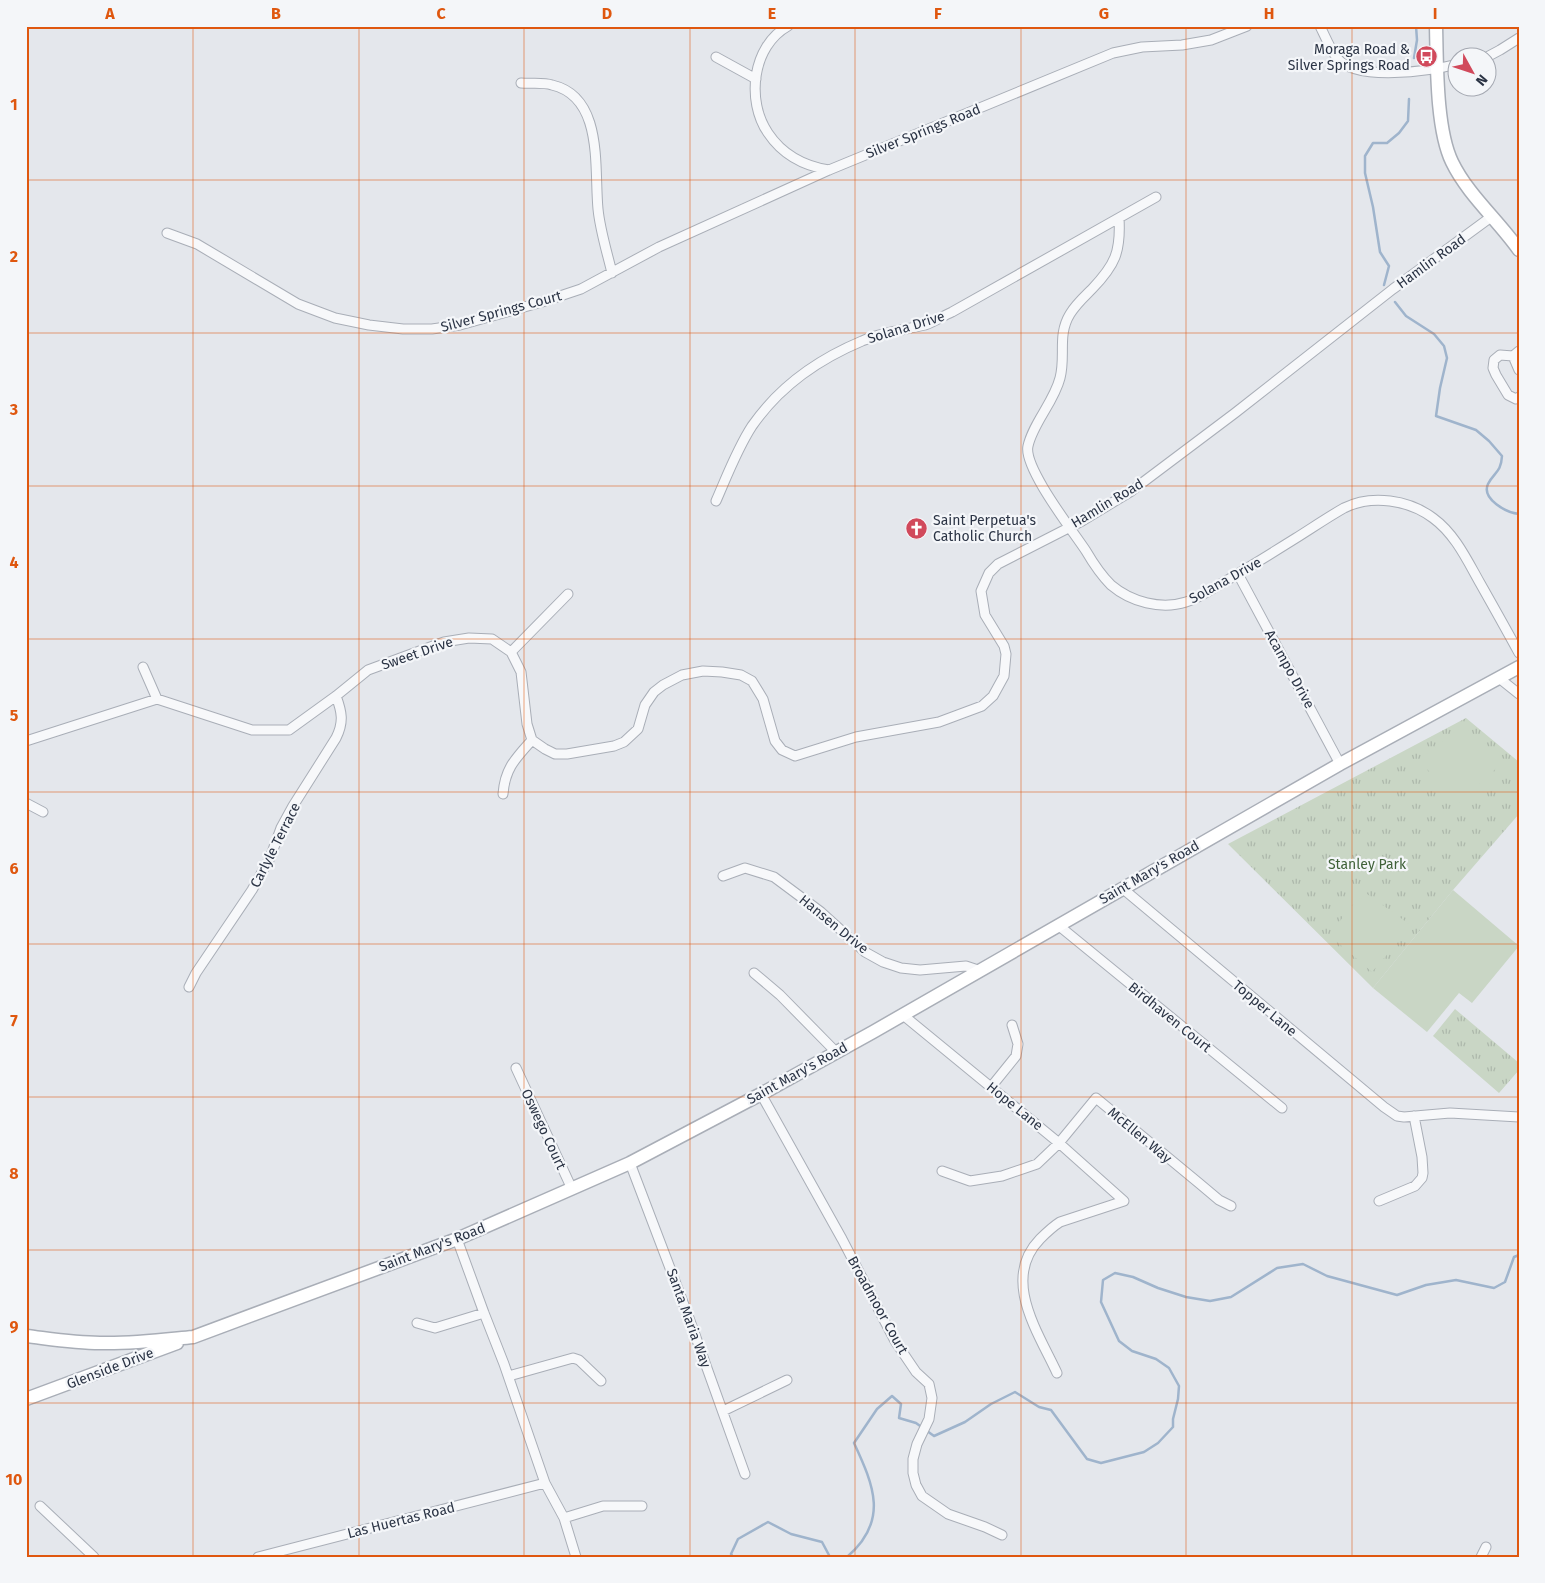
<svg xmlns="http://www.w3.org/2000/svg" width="1545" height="1583" viewBox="0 0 1545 1583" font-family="'Fira Sans',sans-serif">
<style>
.grass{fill:url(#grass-tufts)}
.garden{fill:#c9d6c5}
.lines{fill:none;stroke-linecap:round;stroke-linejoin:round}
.stream{stroke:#9fb4cc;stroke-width:2.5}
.street-casing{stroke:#a9aeb7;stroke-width:11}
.secondary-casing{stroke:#a9aeb7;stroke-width:15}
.street{stroke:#f7f8fa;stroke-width:9}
.secondary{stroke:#fff;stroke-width:12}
.grid{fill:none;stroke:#df570f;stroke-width:1;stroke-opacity:0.55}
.labels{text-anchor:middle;stroke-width:4.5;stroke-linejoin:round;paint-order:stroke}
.poi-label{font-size:14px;fill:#2b3445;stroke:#f4f6f9;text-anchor:end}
.street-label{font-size:14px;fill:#2b3445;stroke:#f4f6f9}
.park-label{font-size:14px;fill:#3f6138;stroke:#f4f6f9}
.neatline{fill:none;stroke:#df570f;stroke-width:2}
.grid-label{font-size:16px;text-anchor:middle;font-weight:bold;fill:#df570f}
</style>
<defs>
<pattern id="grass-tufts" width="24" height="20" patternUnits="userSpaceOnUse" patternTransform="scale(1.25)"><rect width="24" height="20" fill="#c9d6c5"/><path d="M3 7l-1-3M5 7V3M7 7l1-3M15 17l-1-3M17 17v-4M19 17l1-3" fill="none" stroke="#adb8ab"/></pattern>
</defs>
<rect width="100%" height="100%" fill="#e4e7ec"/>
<path class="grass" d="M1466,718L1519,762V814L1453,890L1373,988L1228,844Z
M1455,1009L1519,1063V1070L1499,1093L1433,1036Z"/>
<path class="garden" d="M1463,726L1505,760L1460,803L1418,760Z
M1453,890L1519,946L1472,1003L1459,993L1427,1032L1373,988Z
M1367,894L1412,926L1372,972L1329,935L1354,903Z"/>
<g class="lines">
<path class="stream" d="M1414,58L1417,40L1416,26
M1384,285L1389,266L1380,252L1373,207L1365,173V156L1373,143H1387L1399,133L1408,121L1409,99
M1395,302L1406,316L1434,334L1444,346L1447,358L1440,388L1436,416L1476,430L1489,441L1502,456C1501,473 1494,472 1488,484C1481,499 1507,513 1519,514
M733,1557L731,1554L738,1539L768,1522L791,1534L822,1542L830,1557
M847,1557C889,1521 874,1486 854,1443L877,1409L892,1396L901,1404L899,1418L916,1423L934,1436L965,1422L991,1404L1015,1392L1039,1407L1051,1410L1087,1459L1101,1463L1144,1452L1158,1443L1173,1427V1419L1178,1399L1179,1386L1169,1368L1156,1359L1132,1351L1119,1341L1101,1302L1103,1280L1115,1273L1133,1277L1158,1288L1186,1297L1210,1301L1231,1297L1277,1268L1303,1264L1327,1276L1397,1295L1426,1285L1456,1280L1494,1288L1505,1282L1514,1257L1519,1255"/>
<defs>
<path id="street" d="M788,26C752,46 746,101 768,133C782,154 804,166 829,170
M1320,26C1325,36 1330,49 1337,58C1356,82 1430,71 1458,64
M716,57L756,79
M1485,58L1500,50L1519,38
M521,83C531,84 543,82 552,85C604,97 594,168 598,209C600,230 607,252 612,273
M1119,218C1121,252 1115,265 1092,289C1084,297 1076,304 1070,314C1057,335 1066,356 1060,378C1054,402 1033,423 1028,446C1023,467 1072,530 1086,551C1093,563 1101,575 1111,585C1131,602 1161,610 1186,602C1199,598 1212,589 1224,582C1248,568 1272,553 1296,538C1312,528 1328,517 1344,508C1372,494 1409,500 1433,518C1455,534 1467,560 1480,583C1493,606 1506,629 1519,653
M167,233L197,244L298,304L335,318L369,325L403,329H432L460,325L542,302L581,289L659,247L829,170L1113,53L1142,47L1182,45L1211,40L1247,26
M1519,351L1513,356L1500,355L1494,360L1493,368L1496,375L1508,395L1516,399L1519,397
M1513,356L1519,370
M716,501C727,476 737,449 752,426C779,387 819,359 862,341C882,332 904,330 925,325C934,322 943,316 952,312L1156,197
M1238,574L1340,764
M511,652L568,594
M143,667L157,699
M1499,678L1519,694
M26,741L157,699L252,730H289L336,696L368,670L444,642L469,638L492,639L511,652L521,672L527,724L532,740L545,749L555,754H567L614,746L624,742L638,729L645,705L654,692L663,685L682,675L703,671L722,672L741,675L752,681L763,699L775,741L782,750L795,756L856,737L939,722L982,706L993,696L1004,676L1006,654L1004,646L985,615L981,591L989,573L998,564L1082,521L1130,492L1235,413L1393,289L1491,217
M503,794C505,768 516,758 532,740
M26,803L43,812
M723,876L745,868L774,877L821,912L865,952L883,962L901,968L920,970L966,966L978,970
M1122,888L1384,1107L1397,1116L1404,1117L1450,1113L1519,1117
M1058,925L1282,1108
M754,973L780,995L836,1052
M189,987L196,973L252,890L270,858L281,828L293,806L336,738C344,722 342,712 336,696
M903,1015L1059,1143L1124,1201L1060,1222C1052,1227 1047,1232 1040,1239C1001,1279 1038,1332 1057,1373
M516,1068L572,1189
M991,1087L1016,1056L1018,1044L1012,1025
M761,1094L842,1239L895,1341L916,1372L929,1384L932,1398L929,1419L917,1444L913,1459V1473L916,1485L922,1496L948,1514L985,1527L1002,1535
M630,1163L689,1318L745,1474
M942,1171L970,1181L1002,1176L1037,1164L1059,1143L1096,1098L1200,1184L1219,1200L1231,1206
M1379,1201L1415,1186L1422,1178L1423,1173L1422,1157L1414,1116
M457,1239L484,1313L504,1364L545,1483L564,1518L576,1557
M417,1323L435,1328L484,1313
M509,1376L573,1358L579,1360L601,1381
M723,1411L787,1380
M40,1506L94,1557
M564,1518L603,1506H642
M258,1557L545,1483
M1481,1557L1486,1547"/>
<path id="secondary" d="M1436,26C1437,63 1436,129 1452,162C1468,195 1498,220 1519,250
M26,1336C51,1339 75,1343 100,1343C131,1344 162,1340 193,1337L457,1239L630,1163L761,1094L873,1032L1340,764L1519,667
M26,1399L177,1343"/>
</defs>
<use href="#street" class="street-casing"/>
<use href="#secondary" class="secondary-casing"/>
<use href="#street" class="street"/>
<use href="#secondary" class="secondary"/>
</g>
<path class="grid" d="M193,26V1557M359,26V1557M524,26V1557M690,26V1557M855,26V1557M1021,26V1557M1186,26V1557M1352,26V1557M26,180H1519M26,333H1519M26,486H1519M26,639H1519M26,792H1519M26,944H1519M26,1097H1519M26,1250H1519M26,1403H1519"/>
<defs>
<symbol id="bus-disc" viewBox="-11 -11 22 22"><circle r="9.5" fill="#d1495b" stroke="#f4f6f9"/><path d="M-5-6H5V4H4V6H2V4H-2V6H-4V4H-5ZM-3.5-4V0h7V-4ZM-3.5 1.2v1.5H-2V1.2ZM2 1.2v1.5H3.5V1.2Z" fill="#fff"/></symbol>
<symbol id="church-disc" viewBox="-11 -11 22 22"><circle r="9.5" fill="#d1495b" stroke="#f4f6f9"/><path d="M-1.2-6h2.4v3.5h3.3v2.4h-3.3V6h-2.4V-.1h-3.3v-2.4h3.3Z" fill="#fff"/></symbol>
</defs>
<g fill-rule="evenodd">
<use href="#bus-disc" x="1414" y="44" width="25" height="25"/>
<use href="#church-disc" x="904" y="516" width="25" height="25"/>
</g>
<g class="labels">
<g class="poi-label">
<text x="1410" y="54">Moraga Road &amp;<tspan x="1410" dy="16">Silver Springs Road</tspan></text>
<text x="933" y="525" text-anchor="start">Saint Perpetua's<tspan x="933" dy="16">Catholic Church</tspan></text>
</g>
<g class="street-label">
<text transform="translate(923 131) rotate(-22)" y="5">Silver Springs Road</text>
<text transform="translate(1431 261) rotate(-36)" y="5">Hamlin Road</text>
<text transform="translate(501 311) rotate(-15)" y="5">Silver Springs Court</text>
<text transform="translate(906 327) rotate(-17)" y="5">Solana Drive</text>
<text transform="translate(1107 503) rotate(-31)" y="5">Hamlin Road</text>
<text transform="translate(1225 580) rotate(-29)" y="5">Solana Drive</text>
<text transform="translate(417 653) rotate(-19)" y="5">Sweet Drive</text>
<text transform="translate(1290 669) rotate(61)" y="5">Acampo Drive</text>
<text transform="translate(275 845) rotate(-63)" y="5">Carlyle Terrace</text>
<text transform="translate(1149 872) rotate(-30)" y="5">Saint Mary's Road</text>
<text transform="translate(834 924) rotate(39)" y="5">Hansen Drive</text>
<text transform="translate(1265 1008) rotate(40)" y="5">Topper Lane</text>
<text transform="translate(1170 1017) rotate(39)" y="5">Birdhaven Court</text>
<text transform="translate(797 1073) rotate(-29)" y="5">Saint Mary's Road</text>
<text transform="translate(1015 1106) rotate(39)" y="5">Hope Lane</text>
<text transform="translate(544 1129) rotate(65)" y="5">Oswego Court</text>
<text transform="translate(1140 1135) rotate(40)" y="5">McEllen Way</text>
<text transform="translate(432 1247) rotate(-21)" y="5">Saint Mary's Road</text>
<text transform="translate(878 1305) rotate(61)" y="5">Broadmoor Court</text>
<text transform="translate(689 1318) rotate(70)" y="5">Santa Maria Way</text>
<text transform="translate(110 1368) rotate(-21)" y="5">Glenside Drive</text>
<text transform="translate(401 1520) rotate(-14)" y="5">Las Huertas Road</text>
</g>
<g class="park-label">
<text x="1367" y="869">Stanley Park</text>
</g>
</g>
<rect width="1545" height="1583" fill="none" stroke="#f4f6f9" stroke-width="55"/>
<g transform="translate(1472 72) rotate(130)"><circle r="24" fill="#f4f6f9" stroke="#a4a8b1"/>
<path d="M0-4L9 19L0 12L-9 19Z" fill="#d1495b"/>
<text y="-8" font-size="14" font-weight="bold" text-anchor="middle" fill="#2b3445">N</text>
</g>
<rect x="28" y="28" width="1490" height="1528" class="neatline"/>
<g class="grid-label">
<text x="110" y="19">A</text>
<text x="276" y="19">B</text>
<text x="441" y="19">C</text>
<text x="607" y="19">D</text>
<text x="772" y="19">E</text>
<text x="938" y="19">F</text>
<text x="1104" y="19">G</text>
<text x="1269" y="19">H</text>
<text x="1435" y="19">I</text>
<text x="14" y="110">1</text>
<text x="14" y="262">2</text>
<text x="14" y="415">3</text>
<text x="14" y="568">4</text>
<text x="14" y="721">5</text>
<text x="14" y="874">6</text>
<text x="14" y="1026">7</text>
<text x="14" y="1179">8</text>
<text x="14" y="1332">9</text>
<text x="14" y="1485">10</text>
</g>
</svg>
